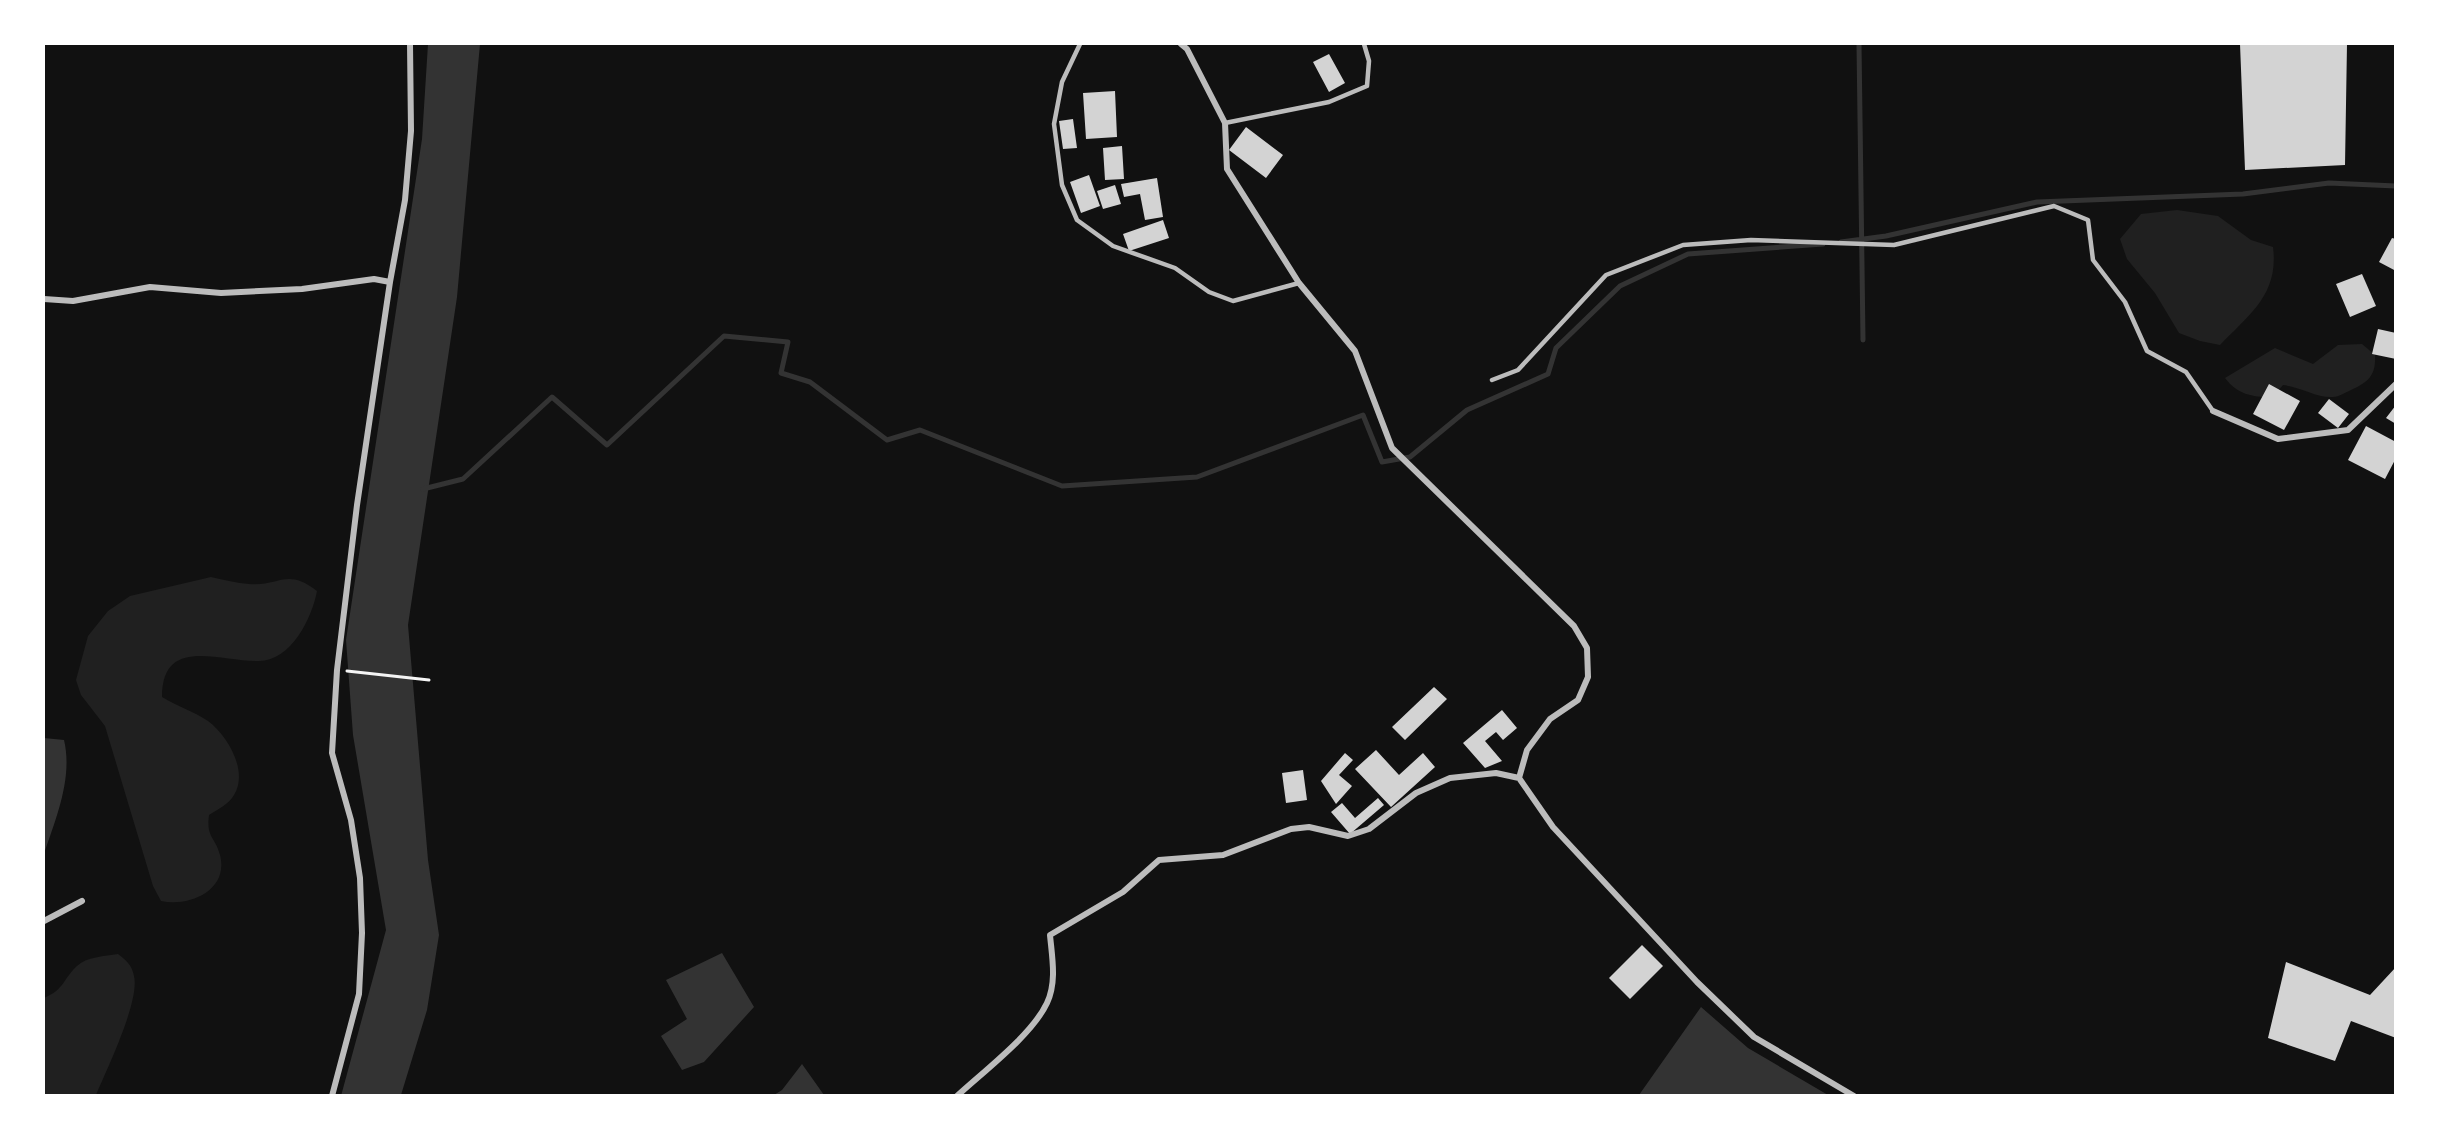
<svg xmlns="http://www.w3.org/2000/svg" width="2439" height="1139" viewBox="0 0 2439 1139" font-family="'IBM Plex Sans',sans-serif">
<style>
.green{fill:#202020}
.water{fill:#333}
.lines{fill:none;stroke-linecap:round;stroke-linejoin:round}
.stream{stroke:#333;stroke-width:5}
.building{fill:#d3d3d3}
.path{stroke:#f5f5f5;stroke-width:3}
.service{stroke:#bcbcbc;stroke-width:4.5}
.minor{stroke:#bcbcbc;stroke-width:6}
</style>
<rect width="100%" height="100%" fill="#111"/>
<path class="green" d="M2177,210L2218,216L2251,240L2273,247C2279,294 2250,314 2220,345L2200,341L2179,333L2155,293L2127,259L2120,239L2141,214Z
M2362,344L2375,355C2376,375 2369,382 2351,390C2346,392 2339,397 2333,397C2317,398 2301,387 2283,385L2272,398C2251,396 2238,395 2225,378L2275,348L2313,364L2338,345Z
M211,577C224,580 237,583 249,584C279,587 286,567 317,591C312,618 291,661 259,661C220,662 162,635 162,697C177,706 193,711 208,721C227,735 249,771 234,795C229,804 217,810 209,815C206,838 215,836 220,855C229,890 190,907 161,901L153,886L105,726L81,695L76,680L88,636L108,611L130,596Z
M118,954C126,960 132,965 134,976C140,1001 107,1069 96,1095H44V998C65,989 62,980 77,966C86,957 105,956 118,954Z"/>
<path class="water" d="M428,44H480L457,297L408,625L428,860L439,935L427,1010L401,1095L341,1096L386,930L353,735L346,640L422,139Z
M44,738L64,740C73,778 56,818 44,854Z
M722,953L754,1007L704,1062L682,1070L661,1036L687,1019L666,980Z
M1701,1007L1748,1048L1828,1095H1639Z
M802,1064L824,1095H774L782,1090Z"/>
<g class="lines">
<path class="stream" d="M1859,44L1863,340
M1841,242L1886,236L2037,202L2243,194L2329,183L2396,186
M423,489L463,479L552,397L607,445L724,336L788,342L781,373L810,382L887,440L920,430L1062,486L1197,477L1363,415L1382,462L1410,457L1467,410L1548,374L1556,348L1620,286L1688,254L1823,244"/>
</g>
<path class="building" d="M2240,44H2347L2345,165L2245,170Z
M1329,54L1345,83L1329,92L1313,62Z
M1115,91L1117,137L1086,139L1083,93Z
M1073,119L1077,148L1063,149L1059,121Z
M1246,127L1283,155L1266,178L1229,150Z
M1122,146L1124,179L1105,180L1103,148Z
M1089,175L1100,206L1081,213L1070,182Z
M1157,178L1163,217L1145,220L1140,194L1124,197L1121,184Z
M1115,185L1121,204L1103,209L1097,191Z
M1163,220L1169,238L1129,251L1123,234Z
M2392,238L2396,239V271L2379,262Z
M2362,274L2376,306L2350,317L2336,284Z
M2378,329L2396,333V359L2372,354Z
M2269,384L2300,401L2284,430L2253,414Z
M2329,399L2349,414L2338,428L2318,413Z
M2396,405V424L2386,418Z
M2366,426L2396,442V458L2385,479L2348,460Z
M1434,687L1447,699L1405,740L1392,727Z
M1502,710L1517,728L1503,740L1496,732L1485,741L1502,761L1485,768L1463,743Z
M1376,750L1399,775L1423,753L1435,767L1391,807L1355,769Z
M1345,753L1353,760L1339,775L1352,786L1336,804L1321,781Z
M1303,770L1307,800L1286,803L1282,773Z
M1378,798L1384,805L1350,834L1331,812L1342,803L1355,818Z
M1642,945L1663,966L1630,999L1609,978Z
M2286,962L2370,995L2396,967V1038L2351,1021L2335,1061L2268,1038Z"/>
<g class="lines">
<path class="path" d="M347,671L429,680"/>
<path class="service" d="M1080,44L1062,82L1054,124L1062,185L1077,220L1113,246L1175,268L1209,292L1233,301L1299,283
M1225,123L1329,102L1367,86L1369,61L1364,44
M1492,380L1518,370L1606,275L1683,245L1751,240L1894,245L2054,206L2088,220L2093,260L2125,302L2147,351L2186,372L2213,411"/>
<path class="minor" d="M1181,44L1187,49L1225,123L1227,169L1299,283L1355,351L1392,448L1574,626L1587,648L1588,677L1578,700L1550,719L1527,750L1519,778
M44,299L73,301L150,287L221,293L302,289L374,279L390,282
M2213,411L2278,439L2348,430L2396,384
M44,921L82,901
M332,1096L359,994L362,933L360,878L351,820L332,753L337,670L357,505L390,282L405,200L411,131L410,44
M957,1096C984,1071 1032,1035 1047,1003C1057,982 1052,957 1050,935L1123,892L1159,860L1223,855L1291,829L1309,827L1348,836L1369,829L1416,793L1450,778L1496,773L1519,778L1553,827L1697,982L1754,1037L1854,1096"/>
</g>
<rect width="2439" height="1139" fill="none" stroke="#ffffff" stroke-width="90"/>
</svg>
